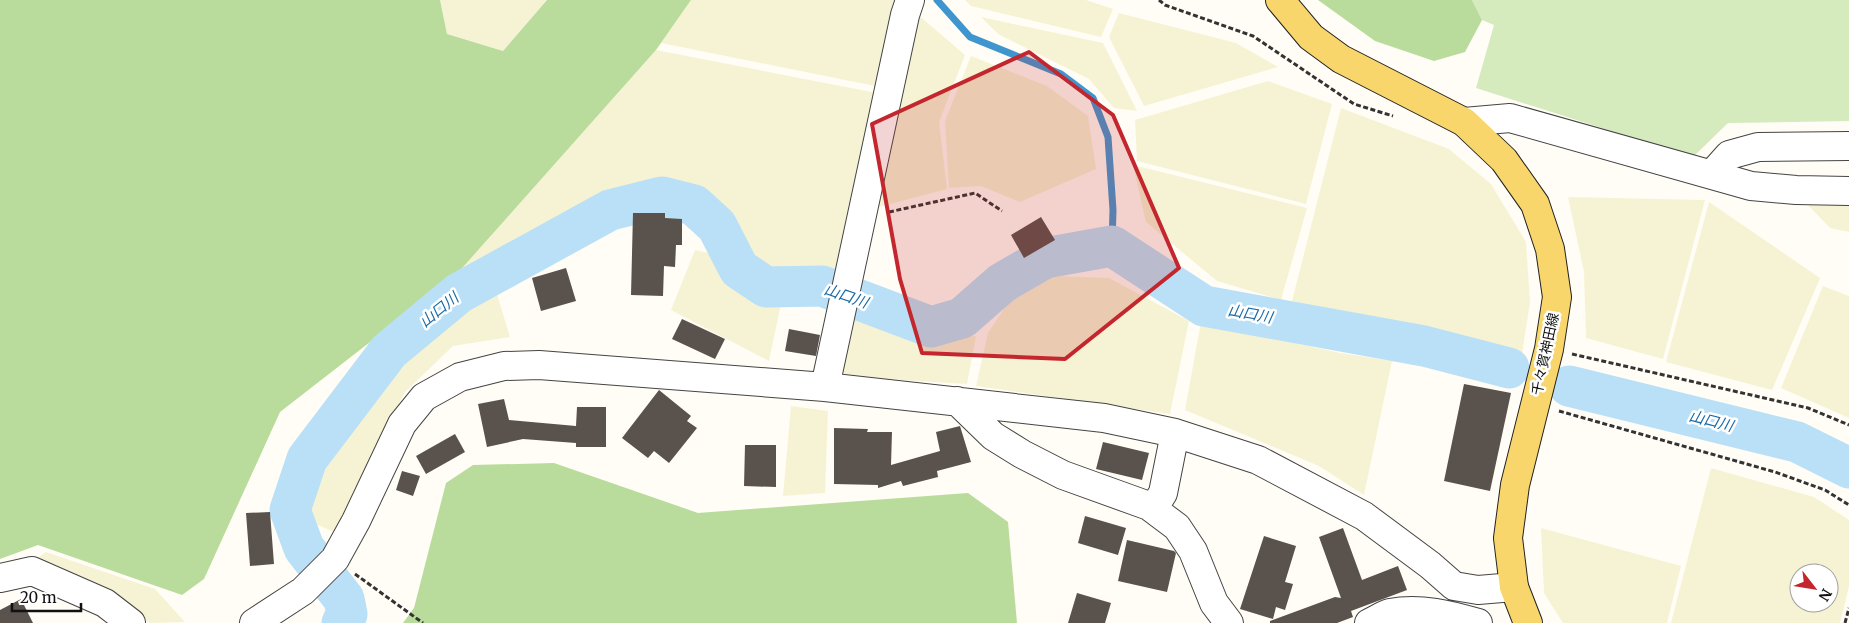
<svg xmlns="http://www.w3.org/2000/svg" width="1849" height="623" viewBox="0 0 1849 623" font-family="Merriweather,'Noto Sans JP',serif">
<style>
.farmland{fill:#f6f3d4;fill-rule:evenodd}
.green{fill:#d5ebbd}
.forest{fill:#b9dc9c}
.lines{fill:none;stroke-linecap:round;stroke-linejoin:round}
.stream{stroke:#3f96cf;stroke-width:7}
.river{stroke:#b9e0f7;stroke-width:41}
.building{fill:#5a524d}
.minor-casing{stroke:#444;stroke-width:30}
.major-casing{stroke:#222;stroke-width:30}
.path{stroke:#333;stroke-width:3;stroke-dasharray:5 2.5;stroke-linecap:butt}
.minor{stroke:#fff;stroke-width:28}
.major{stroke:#f9d66b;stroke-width:28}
.marked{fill:#c4262e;fill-opacity:0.2;stroke:#c4262e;stroke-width:4;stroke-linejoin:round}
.labels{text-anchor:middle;stroke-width:5;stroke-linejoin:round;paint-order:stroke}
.street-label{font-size:14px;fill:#111;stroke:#fff}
.water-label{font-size:15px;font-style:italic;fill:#1768a6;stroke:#fff}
</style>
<rect width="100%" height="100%" fill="#fffdf5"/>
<path class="farmland" d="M440,0H547L503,51L447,34Z
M691,0H900L880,87L661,43Z
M965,0H1086L1113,9L1101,37L971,6Z
M916,13L965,55L939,122L947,189L871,209Z
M1119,13L1236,43L1278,67L1144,106L1109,37Z
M981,17L1103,43L1137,111L1114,108L1089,79L998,34Z
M656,50L882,94L842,277L773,270L750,262L720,204L683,189L620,194L455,275Z
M971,56L1047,86L1088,116L1096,169L1020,202L981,186L949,188L945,121Z
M1268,81L1332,104L1306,204L1137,161L1135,120Z
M1341,108L1449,149L1491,184L1526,242L1530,302L1522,354L1292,301Z
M1133,165L1307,208L1281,300L1217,281L1146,222Z
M1568,197L1705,200L1663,359L1586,338L1584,272Z
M1804,201H1849V232L1830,228Z
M1709,202L1820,278L1772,390L1666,362Z
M695,250L709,253L743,295L782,299L769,361L671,310Z
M1054,276L1109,278L1189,321L1170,414L976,386L988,333L1010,300Z
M1823,286L1849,296V418L1781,388Z
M496,291L510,337L453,346L405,392L334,532L302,518L308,486L394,362L452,313Z
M852,309L930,340L976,336L967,384L835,376Z
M1201,322L1340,353L1392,361L1364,495L1319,466L1185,410Z
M791,406L828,411L825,493L783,496Z
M1711,468L1814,497L1849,520V586L1840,623H1671ZM1799,573H1829V603H1799Z
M1541,528L1681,566L1667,623H1563L1544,593Z
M46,552L155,589L185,622L150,623L123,605L32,562Z"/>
<path class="green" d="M1472,0H1849V121L1728,123L1693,157L1476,88L1494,25L1482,20Z"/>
<path class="forest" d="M0,0H440L447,34L503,51L547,0H691L656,50L455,276L280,412L204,579L182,595L38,545L0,559Z
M1318,0H1472L1482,20L1465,52L1434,61L1375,41Z
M554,463L698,513L968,493L1008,522L1017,623H403L414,608L446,483L473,465Z"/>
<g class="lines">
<path class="stream" d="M937,0L970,37L1061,74L1093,98L1108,137L1113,210L1112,246"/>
<path class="river" d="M1569,386L1797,442L1849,468
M342,623L347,614L344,599L304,548L290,510L307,459L389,351L459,293L610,210L662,197L694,205L717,226L739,269L766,287L822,286L931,327L962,318L1002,283L1045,258L1112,246L1204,306L1424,346L1509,368"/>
</g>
<path class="building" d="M633,213H665V218L682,219V245H676L675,267L664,266L663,296L631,295Z
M1041,217L1055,240L1024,258L1011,235Z
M566,268L576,301L541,311L532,278Z
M682,319L725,339L715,359L672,339Z
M789,329L820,335L816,356L785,351Z
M1464,384L1511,393L1490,491L1444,481Z
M659,390L691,416L687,421L697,428L669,463L654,451L648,458L622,438Z
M504,399L509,420L576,426L577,407H606V447H576V443L523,439L487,447L478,404Z
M960,426L971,462L937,471L938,477L903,486L901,481L878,488V485L834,484V428L868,429L867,432H892L891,465L940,451L936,432Z
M455,434L465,452L426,474L416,456Z
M1103,442L1149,453L1142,480L1096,469Z
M745,445H776V487L744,486Z
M402,471L420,476L413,496L396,490Z
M270,512L274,564L250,566L246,513Z
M1085,516L1126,528L1118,555L1078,543Z
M1343,528L1362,580L1398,566L1407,590L1351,611L1353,617L1337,623H1270V621L1335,597L1341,598L1319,537Z
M1264,536L1296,546L1285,582L1293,584L1285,610L1276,607L1273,619L1240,609Z
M1127,540L1174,551L1176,553L1167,592L1118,581Z
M1077,593L1111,603L1105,623H1068Z
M21,599L33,623H0V610Z"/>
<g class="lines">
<defs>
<path id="minor" d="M1464,122L1510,118L1751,186L1796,190L1849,191
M1712,174L1729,155L1758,147L1849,146
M825,387L905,15L910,0
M957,401L993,436L1022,454L1063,475L1149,506L1177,527L1193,551L1214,603L1229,623
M1149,506L1158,501L1163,493L1175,433
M0,578L32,571L105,603L131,623
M254,623L303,591L335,559L356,521L402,424L424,397L460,377L504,366L539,365L825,387L1104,418L1175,433L1258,460L1364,516L1430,565L1454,586L1478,590L1514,587
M1369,623C1376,620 1383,615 1390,613C1420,607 1451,615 1478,623"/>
<path id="major" d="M1280,0L1311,37L1341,59L1464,122L1504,160L1535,204L1550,249L1557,297L1549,349L1515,485L1508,538L1514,587L1528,623"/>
</defs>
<use href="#minor" class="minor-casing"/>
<use href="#major" class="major-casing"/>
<path class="path" d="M1159,0L1165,5L1253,36L1354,104L1393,116
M889,212L975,193L1002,211
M1572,354L1808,408L1849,425
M1559,411L1775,472L1825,490L1849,505
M355,574L423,623
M1845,623L1849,608"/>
<use href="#minor" class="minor"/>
<use href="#major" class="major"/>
</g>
<path class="marked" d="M1029,52L1113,115L1179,268L1065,359L922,353L900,279L872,124Z"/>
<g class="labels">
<g class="street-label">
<text transform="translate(1545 354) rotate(-78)" y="5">千々賀神田線</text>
</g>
<g class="water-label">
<text transform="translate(846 296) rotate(19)" y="5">山口川</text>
<text transform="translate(439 310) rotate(-39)" y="5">山口川</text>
<text transform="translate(1250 314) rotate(10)" y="5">山口川</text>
<text transform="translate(1711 421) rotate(14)" y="5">山口川</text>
</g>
</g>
<g transform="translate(1814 588) rotate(121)"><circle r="24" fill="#ffffff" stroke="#a0a0a0"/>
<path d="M0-4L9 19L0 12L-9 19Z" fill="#c4262e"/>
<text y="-8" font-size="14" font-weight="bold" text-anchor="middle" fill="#111111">N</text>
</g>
<path d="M12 603v8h69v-8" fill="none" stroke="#111111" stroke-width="2.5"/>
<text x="20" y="603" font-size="15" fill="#111111" stroke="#ffffff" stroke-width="4" paint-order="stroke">20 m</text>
</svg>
